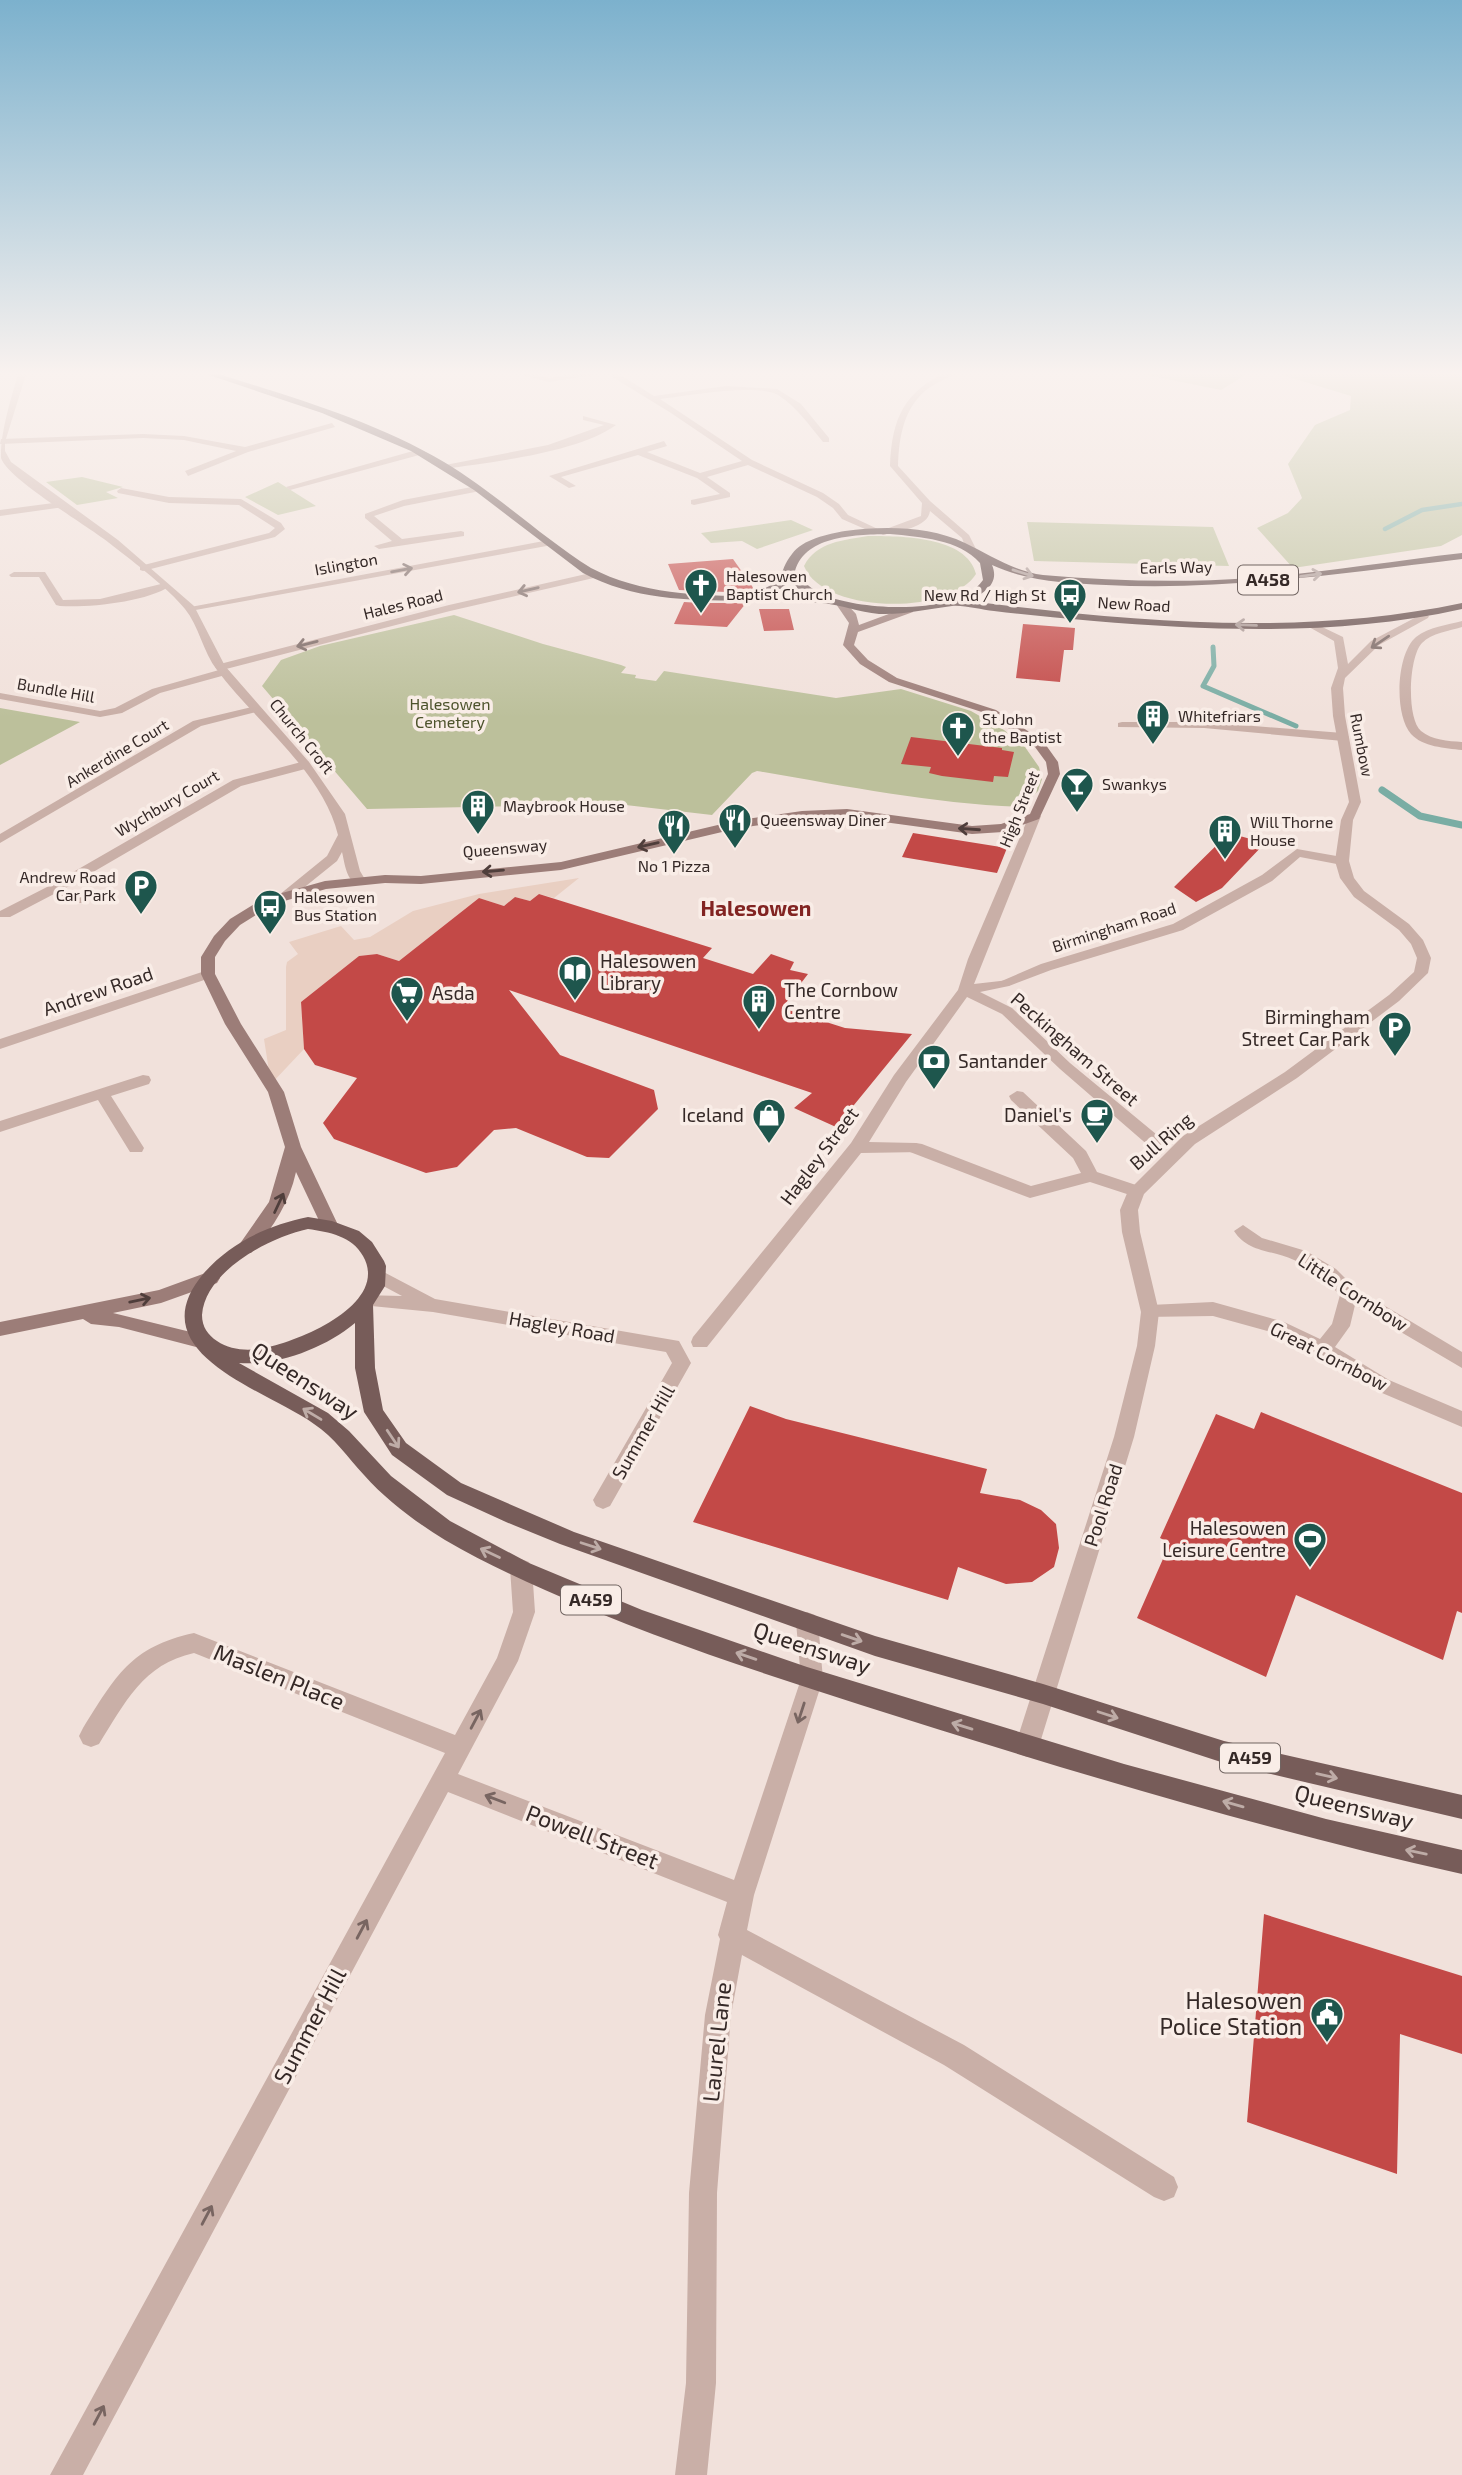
<svg xmlns="http://www.w3.org/2000/svg" width="1462" height="2475" viewBox="0 0 1462 2475" font-family="'Exo 2',sans-serif">
<style>
.green{fill:#bcc09b}
.plaza{fill:#e9cfc2}
.lines{fill:none;stroke-linecap:round;stroke-linejoin:round}
.stream-far2{stroke:#7aada4;stroke-width:4.5}
.stream-far1{stroke:#7aada4;stroke-width:5}
.stream{stroke:#7aada4;stroke-width:7}
.building{fill:#c34947}
.pedestrian{fill:#c9afa7;fill-rule:evenodd}
.minor{fill:#c9afa7;fill-rule:evenodd}
.tertiary{fill:#c9afa7;fill-rule:evenodd}
.secondary{fill:#9c7d78;fill-rule:evenodd}
.primary{fill:#775c59;fill-rule:evenodd}
.trunk{fill:#664e4c;fill-rule:evenodd}
.oneway{stroke:#786561}
.oneway2{stroke:#a89692}
.oneway3{stroke:#4f3e3b}
.oneway4{stroke:#beaca7}
.labels{text-anchor:middle;stroke-width:7;stroke-linejoin:round;paint-order:stroke}
.far-street-label{font-size:16px;fill:#352927;stroke:#f9ede7}
.far-poi-label{font-size:16px;fill:#352927;stroke:#f9ede7;text-anchor:start}
.far-park-label{font-size:16px;fill:#4d532c;stroke:#f9ede7}
.shield{fill:#f9ede7;stroke:#706461;stroke-width:2}
.shield-label{font-size:18px;font-weight:bold;fill:#352927}
.poi-label{font-size:19px;fill:#352927;stroke:#f9ede7;text-anchor:start}
.street-label{font-size:19px;fill:#352927;stroke:#f9ede7}
.far-district-label{font-size:21px;font-weight:bold;fill:#822422;stroke:#f9ede7}
.near-street-label{font-size:23px;fill:#352927;stroke:#f9ede7}
.near-poi-label{font-size:23px;fill:#352927;stroke:#f9ede7;text-anchor:end}
</style>
<rect width="100%" height="100%" fill="#f1e1db"/>
<path class="green" d="M1127,371H1252L1221,390Z
M1293,371L1417,374L1421,371H1462V535L1441,546L1293,568L1257,528L1288,513L1302,498L1288,464L1315,425L1350,410L1351,396L1282,375Z
M82,477L123,487L106,492L118,498L77,505L46,482Z
M278,482L316,506L278,515L245,497Z
M791,520L813,530L757,549L742,541L711,543L701,533Z
M1027,522L1213,527L1229,566L1034,561Z
M868,536C900,536 967,536 976,574C950,616 823,614 804,566C816,542 844,540 868,536Z
M454,615L543,644L621,665L626,667L621,673L636,675L635,678L656,681L664,671L836,698L901,689L971,711L1004,730L1025,747L1039,767L1042,779L1038,791L1022,807C933,804 845,786 757,771L752,773L712,815L617,804L367,809L262,686L281,660L320,646Z
M0,708L80,722L0,765Z"/>
<path class="plaza" d="M579,878L554,898L539,894L530,901L515,897L504,906L479,898L399,961L377,954L359,956L301,1002L304,1049L271,1084L264,1039L286,1030V967L287,962L298,954L289,942L341,926L354,940L370,937L413,911L479,894Z"/>
<g class="lines">
<path class="stream-far2" d="M1385,529L1422,510L1462,504"/>
<path class="stream-far1" d="M1213,647L1214,666L1203,686L1296,726"/>
<path class="stream" d="M1382,790L1420,816L1462,825"/>
</g>
<path class="building" d="M733,559L754,589L750,593L679,590L668,564Z
M684,602L701,603H746L727,627L674,624Z
M759,609H789L794,630L764,631Z
M1023,624L1075,628L1073,650H1064L1060,682L1016,678Z
M911,737L1002,748V750L1014,752L1008,777L994,776L993,782L942,776L929,773L931,767L901,764Z
M913,833L1007,848L997,873L902,857Z
M1229,833L1265,843L1222,888L1196,902L1174,887Z
M539,894L712,948L703,958L753,974L771,954L794,962L790,970L808,974L782,1008L845,1028L912,1034L836,1127L794,1108L812,1093L509,990L560,1055L654,1090L658,1109L609,1158L587,1157L516,1128L494,1130L457,1167L426,1173L334,1139L323,1123L357,1078L315,1065L304,1049L301,1002L359,956L377,954L399,961L479,898L504,906L515,897L530,901Z
M750,1406L786,1419L987,1469L980,1493L1020,1500L1041,1510L1056,1524L1059,1548L1054,1567L1032,1582L1006,1584L958,1567L948,1600L693,1522Z
M1261,1412L1462,1493V1613L1457,1611L1443,1660L1296,1595L1266,1677L1137,1618L1170,1543L1160,1538L1216,1414L1254,1429Z
M1264,1914L1462,1976V2054L1400,2034L1397,2174L1247,2122Z"/>
<g class="lines">
<path class="pedestrian" d="M1035,812L1041,816L974,984L1009,980L1011,983L1009,986L980,992L1012,1008L1070,1063L1162,1139L1164,1143L1162,1147H1150L1060,1069L1002,1014L967,997L906,1082L869,1142L916,1143L924,1148L922,1152L861,1153L707,1347H693L691,1342L693,1337L851,1143L894,1075L958,990L968,959L1029,816Z"/>
<path class="minor" d="M507,371H522L549,378L589,371H614L654,396L726,386L777,389L801,404L829,438V442H823C809,425 797,407 778,395C757,383 686,396 660,399L752,460L823,493L839,504L848,515L882,531L874,533L842,519L833,508L817,497L748,465L707,477L730,493V497L694,505L691,504V500L720,494L697,478L638,455L561,477L576,486L569,488L549,476L664,441L667,446L647,452L700,473L742,461L671,413L606,373L549,382Z
M583,416L616,425C577,453 492,462 444,469L440,466L548,445L604,425L583,420Z
M332,423L335,427L248,452L188,476L185,471L236,451L184,440L143,438L0,444L1,439L143,434L184,436L245,447Z
M420,449L423,454L290,490L286,487Z
M477,486L481,489L480,491L404,506L374,516L402,539L461,531L464,532V536L379,549L374,546L392,541L365,518V514L403,500Z
M121,488L169,497L241,499L281,523L285,529L275,537L143,571L140,570V566L269,533L275,528L239,505L169,503L118,493L117,491Z
M61,502L64,503V507L0,516V510Z
M549,540L552,541V545L190,611L185,608Z
M14,572H45L63,600L100,599L165,583L170,586C147,602 88,608 60,606L56,605L39,577H11L9,575Z
M595,572L600,575L598,577L450,611L226,669L230,672L229,674L160,693L122,713L100,717L0,699V693L100,711L115,708L152,689L219,670L215,667L216,665L449,605Z
M1462,621V627C1449,631 1432,633 1422,643C1409,656 1406,718 1421,731C1432,740 1448,741 1462,742V750C1445,748 1423,747 1411,734C1394,715 1396,654 1416,637C1429,627 1447,625 1462,621Z
M256,706L260,707V711L201,726L0,843V834L193,721Z
M1122,722H1204L1343,733L1349,737L1343,741L1204,728L1118,727V723Z
M305,761L309,762V768L241,786L64,889L84,897V903H74L54,894L10,917H0V911L49,886L233,780Z
M1297,849L1342,857L1349,861L1342,865L1300,857L1272,881L1183,930L1051,970L1009,986H999L997,983L1041,964L1173,924L1262,875Z
M143,1075L149,1076L151,1080L149,1084L111,1096L144,1148L142,1152H130L98,1100L0,1132V1121Z
M1017,1091L1023,1092L1086,1151L1097,1172L1142,1187L1144,1191L1142,1195L1136,1197L1090,1182L1030,1198L910,1152L908,1148L916,1143L922,1144L1031,1186L1081,1173L1073,1158L1011,1100L1009,1096Z
M1243,1225L1262,1238L1306,1251L1336,1269L1355,1288L1462,1352V1368L1355,1305L1350,1326L1335,1347L1389,1380L1462,1411V1427L1375,1390L1316,1354L1271,1332L1213,1316L1144,1317L1141,1312L1144,1307L1150,1305L1213,1302L1284,1322L1320,1339L1332,1324L1340,1295C1326,1281 1312,1268 1294,1260C1273,1250 1248,1253 1234,1231Z
M378,1269L435,1299L679,1341L691,1363L610,1506L603,1509L596,1506L593,1500L672,1363L666,1352L433,1312L361,1305L358,1300L361,1295L402,1296L372,1280L369,1275L372,1270Z
M521,1559L529,1562L532,1568L535,1612L518,1661L458,1774L734,1880L801,1679L796,1622L799,1615L807,1612L815,1615L818,1622L823,1679L754,1895L747,1930L964,2045L1174,2177L1178,2187L1174,2197L1164,2201L1154,2197L944,2065L742,1955L731,2015L717,2193L716,2383L707,2475H675L686,2383L689,2193L705,2015L720,1939L718,1935L727,1902L448,1792L83,2475H50L445,1753L194,1653C143,1664 125,1703 99,1744L91,1747L83,1744L79,1736L83,1728C116,1676 130,1647 194,1633L455,1735L497,1658L513,1612L510,1568L513,1562Z"/>
<path class="tertiary" d="M19,371H27L5,442V451L11,462L118,540L194,606L225,666L309,762L345,814L360,871L366,881L364,884L359,885C346,881 345,864 342,852L337,861L291,898L286,899L279,895L327,856L338,835C323,772 255,721 217,670C203,652 199,626 185,609C168,588 135,563 113,546C91,527 9,481 1,458C0,433 12,395 19,371Z
M949,371H960C951,377 940,381 930,387C904,406 899,435 898,466L930,501L969,535L977,551L972,554L967,551L962,538L930,511C928,528 898,531 883,535L878,532L921,516L922,503L890,466C892,418 904,391 949,371Z
M1424,613L1429,616L1428,618L1379,645L1345,678L1343,688L1345,716L1361,802L1353,820L1349,861L1354,878L1364,891L1409,924L1423,940L1431,958L1428,973L1399,1001L1297,1078L1195,1144L1144,1194L1138,1210L1140,1232L1159,1312L1155,1346L1134,1437L1039,1746L1035,1754L1027,1757L1019,1754L1015,1746L1114,1437L1137,1346L1141,1312L1122,1232L1120,1210L1128,1191L1183,1136L1285,1072L1389,995L1414,972L1417,958L1411,944L1399,930L1354,897L1340,878L1335,861L1341,820L1349,802L1333,716L1331,688L1338,668L1334,641L1309,627L1318,625L1343,637L1348,664L1371,641Z
M208,970L213,971L215,974L213,977L0,1049V1039Z"/>
<path class="secondary" d="M837,602H845L856,614L859,625L905,608H913V612L858,632L854,645L868,660L897,678L996,710L1043,741L1058,762L1060,774L1039,819L1003,832L972,834L847,817L802,819L739,828L561,870L421,884L385,883L326,889L274,904L240,925L225,941L215,957V974L241,1024L284,1092L301,1147L338,1225L329,1231L323,1229L296,1172C289,1204 272,1229 251,1253H239L236,1249L239,1245L269,1202L285,1147L268,1092L225,1024L201,974V957L214,936L230,919L264,898L325,881L385,875L421,876L561,862L739,820L802,811L847,809L972,826L1001,824L1030,814L1048,774L1046,762L1035,747L988,714L889,682L860,664L843,645L849,623L836,604Z
M211,1271L217,1273L220,1278L217,1283L161,1303L113,1313L207,1336L209,1341L207,1346L200,1348L119,1327L91,1324L83,1319L0,1336V1322L159,1290Z"/>
<path class="primary" d="M308,1217L332,1221L359,1231L372,1242L384,1261L386,1266L385,1286L373,1305L375,1368L383,1410L406,1443L461,1483L574,1532L875,1636L1043,1684L1224,1741L1462,1795V1819L1224,1763L1043,1704L875,1656L560,1544L506,1522L447,1495L392,1455L364,1412L355,1368V1323C325,1348 278,1366 239,1363L328,1413L349,1431L391,1476L450,1521L529,1563L642,1610L807,1667L1124,1764L1326,1819L1462,1850V1874C1259,1829 1060,1768 861,1705C755,1671 648,1636 545,1590C512,1575 477,1559 445,1540C416,1522 387,1501 364,1475C348,1458 334,1437 314,1424C265,1389 136,1353 204,1273C231,1242 269,1225 308,1217ZM308,1229C329,1232 352,1236 363,1256C391,1305 294,1344 258,1349C244,1351 229,1349 217,1341C208,1335 202,1327 202,1315C205,1271 270,1237 308,1229Z"/>
<path class="trunk" d="M197,371H210C290,397 371,419 444,462C496,493 540,536 591,568C640,594 699,596 753,596V592C790,581 775,576 792,554C803,539 828,534 845,531C884,526 929,526 965,543C990,555 1015,572 1043,575C1112,581 1182,583 1251,578C1321,573 1392,561 1462,553V559C1343,573 1226,591 1106,585C1065,583 1029,582 992,565C1000,584 984,593 969,601C1131,622 1301,637 1462,603V609C1341,636 1217,631 1094,621C1061,618 1027,615 994,611C981,610 965,605 952,606C927,609 904,615 879,614C859,612 841,605 822,603C742,595 658,613 583,573L474,490L411,451L322,413ZM890,534C920,537 959,539 980,563L983,580C958,617 859,610 824,595C811,590 804,582 795,571C806,534 858,535 890,534ZM791,580L799,590L809,596H763L781,589Z"/>
</g>
<defs><path id="oneway-shaft" d="M-6 0H5M1.5-3L5.5 0L1.5 3" fill="none" stroke-width="1.6" stroke-linecap="round" stroke-linejoin="round" transform="scale(1.75)"/></defs>
<g class="oneway">
<use href="#oneway-shaft" transform="translate(402 570) rotate(-10)"/>
<use href="#oneway-shaft" transform="translate(528 590) rotate(167)"/>
<use href="#oneway-shaft" transform="translate(1380 642) rotate(146)"/>
<use href="#oneway-shaft" transform="translate(307 644) rotate(166)"/>
<use href="#oneway-shaft" transform="translate(801 1713) rotate(108)"/>
<use href="#oneway-shaft" transform="translate(476 1719) rotate(-62)"/>
<use href="#oneway-shaft" transform="translate(495 1799) rotate(-159)"/>
<use href="#oneway-shaft" transform="translate(362 1929) rotate(-62)"/>
<use href="#oneway-shaft" transform="translate(207 2215) rotate(-62)"/>
<use href="#oneway-shaft" transform="translate(99 2415) rotate(-62)"/>
</g>
<g class="oneway2">
<use href="#oneway-shaft" transform="translate(1023 573) rotate(17)"/>
<use href="#oneway-shaft" transform="translate(1311 575) rotate(-8)"/>
<use href="#oneway-shaft" transform="translate(1246 625) rotate(-178)"/>
</g>
<g class="oneway3">
<use href="#oneway-shaft" transform="translate(969 829) rotate(-176)"/>
<use href="#oneway-shaft" transform="translate(648 845) rotate(167)"/>
<use href="#oneway-shaft" transform="translate(493 871) rotate(175)"/>
<use href="#oneway-shaft" transform="translate(279 1203) rotate(-65)"/>
<use href="#oneway-shaft" transform="translate(140 1300) rotate(-12)"/>
</g>
<g class="oneway4">
<use href="#oneway-shaft" transform="translate(312 1414) rotate(-149)"/>
<use href="#oneway-shaft" transform="translate(393 1439) rotate(56)"/>
<use href="#oneway-shaft" transform="translate(591 1546) rotate(18)"/>
<use href="#oneway-shaft" transform="translate(490 1553) rotate(-155)"/>
<use href="#oneway-shaft" transform="translate(852 1638) rotate(19)"/>
<use href="#oneway-shaft" transform="translate(746 1656) rotate(-161)"/>
<use href="#oneway-shaft" transform="translate(1108 1715) rotate(18)"/>
<use href="#oneway-shaft" transform="translate(962 1726) rotate(-163)"/>
<use href="#oneway-shaft" transform="translate(1327 1776) rotate(13)"/>
<use href="#oneway-shaft" transform="translate(1233 1804) rotate(-164)"/>
<use href="#oneway-shaft" transform="translate(1416 1852) rotate(-168)"/>
</g>
<linearGradient id="sky" x2="0" y2="1"><stop stop-color="#7cb1cd"/><stop offset="0.52" stop-color="#f9f2ef"/><stop offset="1" stop-color="#f9f2ef" stop-opacity="0"/></linearGradient>
<rect width="1462" height="718" fill="url(#sky)"/>
<defs>
<symbol id="church-pin" viewBox="-11 -11 22 30"><path d="M0 17L-7.5 6A9.5 9.5 0 1 1 7.5 6Z" fill="#1e564d" stroke="#f9ede7"/><path d="M-1.2-6h2.4v3.5h3.3v2.4h-3.3V6h-2.4V-.1h-3.3v-2.4h3.3Z" fill="#fff"/></symbol>
<symbol id="bus-pin" viewBox="-11 -11 22 30"><path d="M0 17L-7.5 6A9.5 9.5 0 1 1 7.5 6Z" fill="#1e564d" stroke="#f9ede7"/><path d="M-5-6H5V4H4V6H2V4H-2V6H-4V4H-5ZM-3.5-4V0h7V-4ZM-3.5 1.2v1.5H-2V1.2ZM2 1.2v1.5H3.5V1.2Z" fill="#fff"/></symbol>
<symbol id="building-pin" viewBox="-11 -11 22 30"><path d="M0 17L-7.5 6A9.5 9.5 0 1 1 7.5 6Z" fill="#1e564d" stroke="#f9ede7"/><path d="M-4-6H4V6H1V3H-1V6H-4ZM-2.5-4.3h1.7v1.8h-1.7ZM.8-4.3h1.7v1.8H.8ZM-2.5-1h1.7V.8h-1.7ZM.8-1h1.7V.8H.8Z" fill="#fff"/></symbol>
<symbol id="bar-pin" viewBox="-11 -11 22 30"><path d="M0 17L-7.5 6A9.5 9.5 0 1 1 7.5 6Z" fill="#1e564d" stroke="#f9ede7"/><path d="M-6-5H6L.8 .8V4.5H3.5V6h-7V4.5H-.8V.8Z" fill="#fff"/></symbol>
<symbol id="restaurant-pin" viewBox="-11 -11 22 30"><path d="M0 17L-7.5 6A9.5 9.5 0 1 1 7.5 6Z" fill="#1e564d" stroke="#f9ede7"/><path d="M-5-6h1v4h1v-4h1v4h1v-4h1v5L-1.5 .5V6h-2V.5L-5-1ZM5-6V6H3V1.5H1.5Q1.5-4 5-6Z" fill="#fff"/></symbol>
<symbol id="parking-pin" viewBox="-11 -11 22 30"><path d="M0 17L-7.5 6A9.5 9.5 0 1 1 7.5 6Z" fill="#1e564d" stroke="#f9ede7"/><path d="M-3.5-5.5H1a3.5 3.5 0 0 1 0 7H-1V5.5H-3.5ZM-1-3.4V-.6H.8a1.4 1.4 0 0 0 0-2.8Z" fill="#fff"/></symbol>
<symbol id="library-pin" viewBox="-11 -11 22 30"><path d="M0 17L-7.5 6A9.5 9.5 0 1 1 7.5 6Z" fill="#1e564d" stroke="#f9ede7"/><path d="M-6-4Q-3-5.5-.7-3.5V5Q-3 3-6 4ZM6-4Q3-5.5 .7-3.5V5Q3 3 6 4Z" fill="#fff"/></symbol>
<symbol id="supermarket-pin" viewBox="-11 -11 22 30"><path d="M0 17L-7.5 6A9.5 9.5 0 1 1 7.5 6Z" fill="#1e564d" stroke="#f9ede7"/><path d="M-6-5.5h2.5l.6 2H6L4.5 2H-2.5L-4.4-4H-6ZM-1.5 3.2a1.3 1.3 0 1 0 .1 0ZM3 3.2a1.3 1.3 0 1 0 .1 0Z" fill="#fff"/></symbol>
<symbol id="bank-pin" viewBox="-11 -11 22 30"><path d="M0 17L-7.5 6A9.5 9.5 0 1 1 7.5 6Z" fill="#1e564d" stroke="#f9ede7"/><path d="M-6-4H6V4H-6ZM0-2.3a2.3 2.3 0 1 0 0 4.6a2.3 2.3 0 1 0 0-4.6Z" fill="#fff"/></symbol>
<symbol id="shop-pin" viewBox="-11 -11 22 30"><path d="M0 17L-7.5 6A9.5 9.5 0 1 1 7.5 6Z" fill="#1e564d" stroke="#f9ede7"/><path d="M-5-2.5h2.3a2.7 3.5 0 0 1 5.4 0H5L5.5 6h-11ZM-1.5-2.5h3a1.5 2.3 0 0 0-3 0Z" fill="#fff"/></symbol>
<symbol id="cafe-pin" viewBox="-11 -11 22 30"><path d="M0 17L-7.5 6A9.5 9.5 0 1 1 7.5 6Z" fill="#1e564d" stroke="#f9ede7"/><path d="M-5.5-4.5H6V0H3Q3 3.5 0 3.5H-2.5Q-5.5 3.5-5.5 0ZM3-3.2v2h1.7v-2ZM-6 4.5H4V6H-6Z" fill="#fff"/></symbol>
<symbol id="stadium-pin" viewBox="-11 -11 22 30"><path d="M0 17L-7.5 6A9.5 9.5 0 1 1 7.5 6Z" fill="#1e564d" stroke="#f9ede7"/><path d="M0-5a6.5 5 0 1 0 0 10a6.5 5 0 1 0 0-10ZM-3.5-1.8h7v3.6h-7Z" fill="#fff"/></symbol>
<symbol id="civic-pin" viewBox="-11 -11 22 30"><path d="M0 17L-7.5 6A9.5 9.5 0 1 1 7.5 6Z" fill="#1e564d" stroke="#f9ede7"/><path d="M-.6-6.5H3V-4.5H.6V-3L4-1V1h2V6H-6V1h2V-1L-.6-3ZM-1.2 2.5V6h2.4V2.5Z" fill="#fff"/></symbol>
</defs>
<g fill-rule="evenodd">
<use href="#church-pin" x="682" y="566" width="38" height="52"/>
<use href="#bus-pin" x="1051" y="576" width="38" height="52"/>
<use href="#building-pin" x="1134" y="697" width="38" height="52"/>
<use href="#church-pin" x="939" y="709" width="38" height="52"/>
<use href="#bar-pin" x="1058" y="765" width="38" height="52"/>
<use href="#building-pin" x="459" y="787" width="38" height="52"/>
<use href="#restaurant-pin" x="716" y="801" width="38" height="52"/>
<use href="#restaurant-pin" x="655" y="807" width="38" height="52"/>
<use href="#building-pin" x="1206" y="812" width="38" height="52"/>
<use href="#parking-pin" x="122" y="867" width="38" height="52"/>
<use href="#bus-pin" x="251" y="887" width="38" height="52"/>
<use href="#library-pin" x="556" y="953" width="38" height="52"/>
<use href="#supermarket-pin" x="388" y="974" width="38" height="52"/>
<use href="#building-pin" x="740" y="982" width="38" height="52"/>
<use href="#parking-pin" x="1376" y="1009" width="38" height="52"/>
<use href="#bank-pin" x="915" y="1042" width="38" height="52"/>
<use href="#shop-pin" x="750" y="1096" width="38" height="52"/>
<use href="#cafe-pin" x="1078" y="1096" width="38" height="52"/>
<use href="#stadium-pin" x="1291" y="1520" width="38" height="52"/>
<use href="#civic-pin" x="1308" y="1995" width="38" height="52"/>
</g>
<g class="labels">
<g class="far-street-label">
<text transform="translate(346 564) rotate(-10)" y="6">Islington</text>
<text transform="translate(1176 567) rotate(-1)" y="6">Earls Way</text>
<text transform="translate(403 604) rotate(-14)" y="6">Hales Road</text>
<text transform="translate(1134 604) rotate(3)" y="6">New Road</text>
<text transform="translate(56 690) rotate(10)" y="6">Bundle Hill</text>
<text transform="translate(302 736) rotate(51)" y="6">Church Croft</text>
<text transform="translate(1362 745) rotate(79)" y="6">Rumbow</text>
<text transform="translate(117 753) rotate(-31)" y="6">Ankerdine Court</text>
<text transform="translate(167 803) rotate(-30)" y="6">Wychbury Court</text>
<text transform="translate(1019 809) rotate(-68)" y="6">High Street</text>
<text transform="translate(505 848) rotate(-5)" y="6">Queensway</text>
<text transform="translate(1114 927) rotate(-18)" y="6">Birmingham Road</text>
</g>
<g class="far-poi-label">
<text x="726" y="582">Halesowen<tspan x="726" dy="18">Baptist Church</tspan></text>
<text x="1046" y="601" text-anchor="end">New Rd / High St</text>
<text x="1178" y="722">Whitefriars</text>
<text x="982" y="725">St John<tspan x="982" dy="18">the Baptist</tspan></text>
<text x="1102" y="790">Swankys</text>
<text x="503" y="812">Maybrook House</text>
<text x="760" y="826">Queensway Diner</text>
<text x="1250" y="828">Will Thorne<tspan x="1250" dy="18">House</tspan></text>
<text x="674" y="872" text-anchor="middle">No 1 Pizza</text>
<text x="116" y="883" text-anchor="end">Andrew Road<tspan x="116" dy="18">Car Park</tspan></text>
<text x="294" y="903">Halesowen<tspan x="294" dy="18">Bus Station</tspan></text>
</g>
<g class="far-park-label">
<text x="450" y="710">Halesowen<tspan x="450" dy="18">Cemetery</tspan></text>
</g>
<g class="shield">
<rect x="1238" y="565.5" width="60" height="29" rx="5"/>
<rect x="561" y="1585.5" width="60" height="29" rx="5"/>
<rect x="1220" y="1743.5" width="60" height="29" rx="5"/>
</g>
<g class="shield-label">
<text x="1268" y="586">A458</text>
<text x="591" y="1606">A459</text>
<text x="1250" y="1764">A459</text>
</g>
<g class="poi-label">
<text x="600" y="968">Halesowen<tspan x="600" dy="22">Library</tspan></text>
<text x="784" y="997">The Cornbow<tspan x="784" dy="22">Centre</tspan></text>
<text x="432" y="1000">Asda</text>
<text x="1370" y="1024" text-anchor="end">Birmingham<tspan x="1370" dy="22">Street Car Park</tspan></text>
<text x="958" y="1068">Santander</text>
<text x="744" y="1122" text-anchor="end">Iceland</text>
<text x="1072" y="1122" text-anchor="end">Daniel's</text>
<text x="1286" y="1535" text-anchor="end">Halesowen<tspan x="1286" dy="22">Leisure Centre</tspan></text>
</g>
<g class="street-label">
<text transform="translate(98 991) rotate(-19)" y="7">Andrew Road</text>
<text transform="translate(1075 1049) rotate(41)" y="7">Peckingham Street</text>
<text transform="translate(1161 1141) rotate(-41)" y="7">Bull Ring</text>
<text transform="translate(819 1156) rotate(-53)" y="7">Hagley Street</text>
<text transform="translate(1353 1292) rotate(33)" y="7">Little Cornbow</text>
<text transform="translate(562 1327) rotate(10)" y="7">Hagley Road</text>
<text transform="translate(1329 1356) rotate(27)" y="7">Great Cornbow</text>
<text transform="translate(643 1432) rotate(-60)" y="7">Summer Hill</text>
<text transform="translate(1103 1505) rotate(-72)" y="7">Pool Road</text>
</g>
<g class="far-district-label">
<text x="756" y="916">Halesowen</text>
</g>
<g class="near-street-label">
<text transform="translate(305 1381) rotate(33)" y="8">Queensway</text>
<text transform="translate(812 1648) rotate(18)" y="8">Queensway</text>
<text transform="translate(279 1677) rotate(22)" y="8">Maslen Place</text>
<text transform="translate(1354 1807) rotate(14)" y="8">Queensway</text>
<text transform="translate(592 1837) rotate(21)" y="8">Powell Street</text>
<text transform="translate(310 2026) rotate(-62)" y="8">Summer Hill</text>
<text transform="translate(717 2042) rotate(-84)" y="8">Laurel Lane</text>
</g>
<g class="near-poi-label">
<text x="1302" y="2009">Halesowen<tspan x="1302" dy="26">Police Station</tspan></text>
</g>
</g>
</svg>
